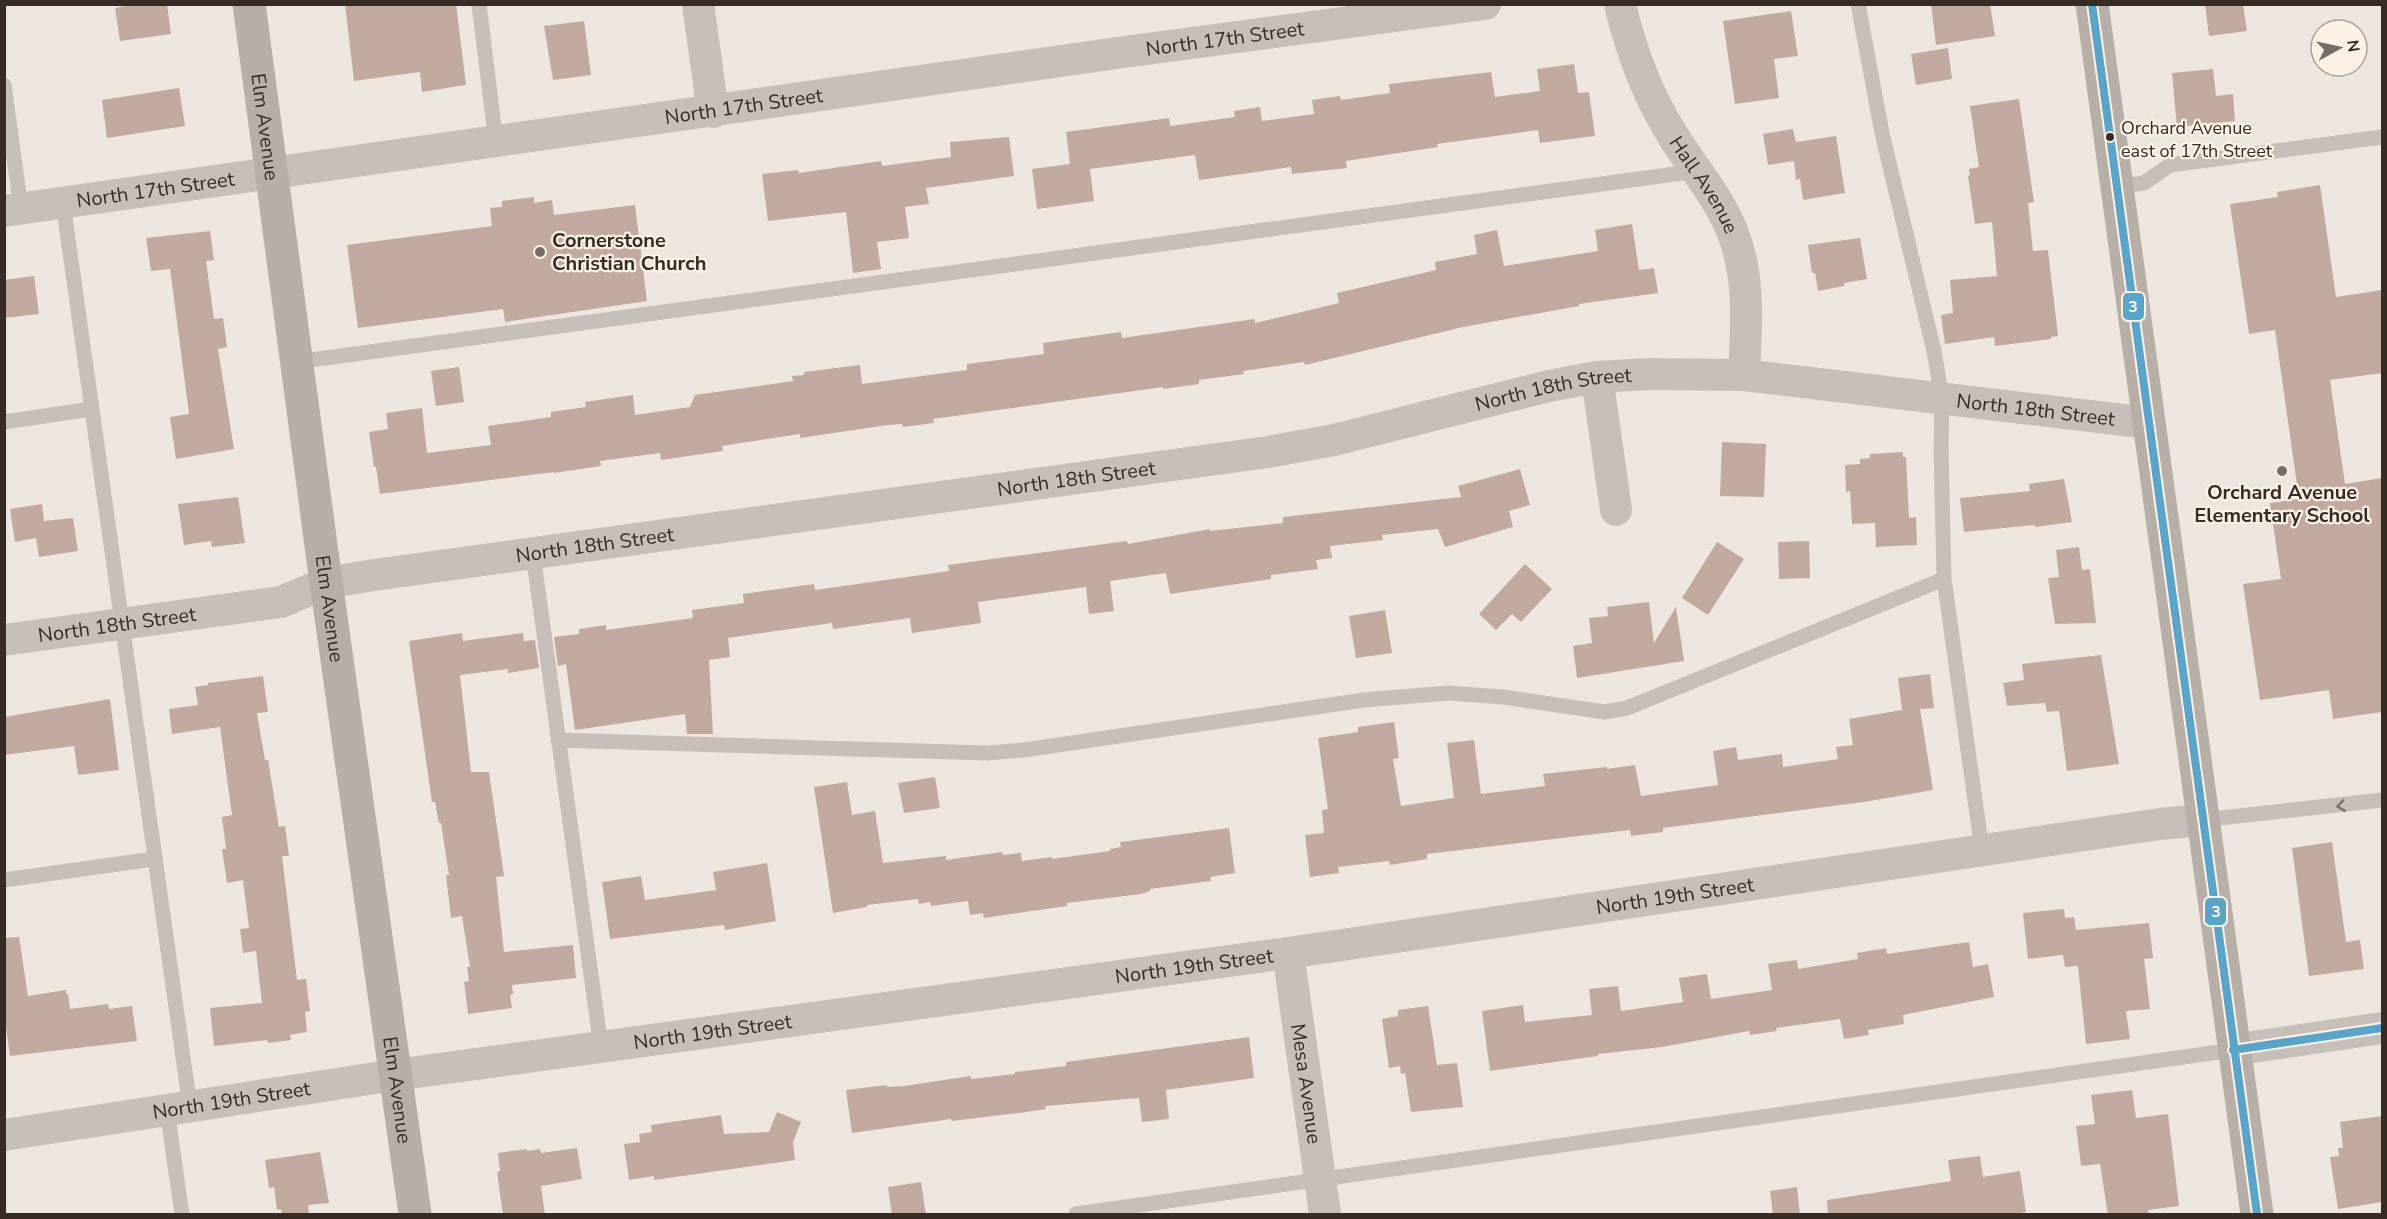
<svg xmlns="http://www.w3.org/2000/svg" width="2387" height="1219" viewBox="0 0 2387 1219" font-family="'Nunito Sans',sans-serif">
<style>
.building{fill:#c2a99f}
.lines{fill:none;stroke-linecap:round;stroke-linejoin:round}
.lane{stroke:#c6beb8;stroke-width:15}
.street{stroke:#c6beb8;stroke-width:32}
.secondary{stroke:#b7aea8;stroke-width:33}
.bus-1-casing{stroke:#fbf1e5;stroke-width:12}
.bus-1{stroke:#5aa4c9;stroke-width:8}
.oneway{stroke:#776d68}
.bus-dot{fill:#372b26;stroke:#fbf1e5;stroke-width:2}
.poi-dot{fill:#776c67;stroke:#fbf1e5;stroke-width:2}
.labels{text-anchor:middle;stroke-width:4.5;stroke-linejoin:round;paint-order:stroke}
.bus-label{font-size:18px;fill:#372b26;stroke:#fbf1e5;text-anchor:start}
.street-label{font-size:20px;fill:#372b26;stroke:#fbf1e5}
.poi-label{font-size:20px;font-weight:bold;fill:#372b26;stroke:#fbf1e5;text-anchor:start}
.line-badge{stroke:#fbf1e5;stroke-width:2}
.badge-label{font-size:16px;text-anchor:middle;font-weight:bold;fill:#fff}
</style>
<rect width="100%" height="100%" fill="#ede6df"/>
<path class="building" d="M138,4H167L171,34L120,41L115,8Z
M345,4H456L466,85L422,92L420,72L354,81Z
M1931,4H1990L1995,36L1936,45Z
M2205,4H2243L2247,31L2209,36Z
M1791,11L1798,56L1774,59L1779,98L1735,104L1723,21Z
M584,21L591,75L553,80L544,26Z
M1948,48L1952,79L1916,85L1911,54Z
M1574,64L1578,93L1589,92L1595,136L1540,143L1538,130L1437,144L1438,147L1346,161L1347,168L1292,174L1291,167L1199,180L1195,155L1090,169L1094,201L1037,209L1032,169L1070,164L1066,132L1169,118L1170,126L1235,117L1234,111L1260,107L1262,121L1314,114L1312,100L1340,96L1341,100L1390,93L1389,84L1491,72L1495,97L1540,91L1537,69Z
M2213,69L2216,96L2233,94L2235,121L2177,127L2172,73Z
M179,88L185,126L107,138L102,100Z
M2019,99L2034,202L2028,203L2033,251L2048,250L2058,336L2051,337V339L1995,346L1994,337L1945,344L1941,315L1953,313L1950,280L1997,276L1992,222L1975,224L1968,176L1970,175L1969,169L1979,167L1970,106Z
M1793,129L1796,142L1836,136L1845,193L1803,200L1800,179L1796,180L1794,161L1768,165L1763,134Z
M1009,137L1014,176L926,188L929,204L905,207L909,238L877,242L881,269L853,273L846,212L768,221L762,174L798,170L799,173L881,161L882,166L951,157L950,142Z
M2320,185L2336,297L2382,290V373L2330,380L2345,484L2382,478V712L2333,719L2329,690L2260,700L2243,584L2281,579L2270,503L2299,499L2275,330L2249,334L2230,204L2278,197L2277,192Z
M534,197V203L552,200L554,215L635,205L647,301L505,322L503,309L358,328L347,245L492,226L490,208L502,207V201Z
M1632,224L1639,270L1654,268L1658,293L1579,304V306L1463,327L1305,365L1304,362L1243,371L1244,374L1199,380V384L1163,389V387L933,419L934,423L903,427L902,424L888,425L800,438V434L722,446L723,451L661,460L660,453L600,461L601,466L554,473V472L380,494L376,467H374L369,432L388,429L386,413L422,408L427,453L491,445L488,426L551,417V412L586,407L585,402L633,395L635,415L690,407L695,395L793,381L792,376L804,375V372L860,365L862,384L967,370V364L1044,354L1043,343L1121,332L1122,338L1255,319V323L1339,303L1337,293L1436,270L1435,262L1477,254L1474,235L1497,230L1504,266L1598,251L1595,230Z
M210,231L214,260L206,261L214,319L223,318L227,347L218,349L234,449L176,459L170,417L189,414L173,291L170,269L151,271L146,238Z
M1860,238L1867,279L1844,283V286L1818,291L1815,273H1812L1808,245Z
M34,276L39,314L4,318V280Z
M459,367L464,402L436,406L431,371Z
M1722,442L1766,444L1764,497L1720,496Z
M1903,452V457H1906L1909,518L1916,517L1917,545L1876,547L1875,523L1852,524L1850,491L1846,492L1845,465L1860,464V459L1870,458V454Z
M1520,469L1530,505L1509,511L1513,527L1445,547L1438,529L1382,535L1383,540L1330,546L1332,558L1316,560L1318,569L1271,575V579L1170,594L1166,573L1110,581L1114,611L1089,614L1086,587L978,602L981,623L912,633L910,618L833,629L832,623L728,638L730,657L709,660L713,734H687L685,714L575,730L566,664L558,666L554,637L579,634V629L606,625V630L693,618L692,610L744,603L743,594L814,584L815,590L949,571L948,565L1127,541L1128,544L1210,529V531L1283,523V517L1461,497L1458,486Z
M2064,479L2072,522L2035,527V525L1964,532L1960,498L2030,491L2029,484Z
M238,497L245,543L212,547L211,541L184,545L178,504Z
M42,504L44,521L73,518L78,551L39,557L36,538L15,542L10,509Z
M1809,541L1810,578L1779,579L1778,542Z
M1717,542L1744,559L1708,615L1682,598Z
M2079,547L2082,570L2090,569L2096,623L2055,624L2048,578L2059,577L2056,550Z
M1525,564L1552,589L1521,622L1512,614L1496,630L1479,614Z
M1649,602L1654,643L1676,607L1684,661L1577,678L1573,646L1592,643L1589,618L1608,616L1607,607Z
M1385,610L1392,653L1356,658L1349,616Z
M462,633L463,641L523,633L524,641L535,640L539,668L508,673V669L460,675L471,772H489L504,876L496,877L504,952L573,945L576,978L512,985L513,994L510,995L512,1008L468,1014L464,982L469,981L467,967H470L462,916L451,918L446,875H449L441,823H439L435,802H432L409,641Z
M2101,655L2119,764L2067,771L2059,711L2047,712L2045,703L2007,706L2003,683L2024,680L2022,664Z
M1930,674L1934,708L1920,709L1933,790L1864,802L1663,828V832L1631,836L1630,830L1427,854V859L1390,865L1389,861L1338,867L1339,873L1310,877L1305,835L1324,833L1322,810L1328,809L1318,738L1358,732V727L1394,722L1399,758L1393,759L1401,806L1454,798L1447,743L1474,740L1481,794L1545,786L1543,774L1607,767V769L1635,765L1641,796L1718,785L1713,751L1736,747L1738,760L1782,754L1783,767L1838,759L1836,747L1853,745L1849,719L1902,710L1898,678Z
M263,676L268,712L257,713L265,760H268L279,827L285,826L289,856H282L297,980L306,979L310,1011L305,1012L307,1032L290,1035L291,1040L268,1043L267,1040L214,1046L210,1008L262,1003L256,951L243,953L240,929L249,928L243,880L227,883L222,849H226L222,817L232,815L220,727L172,734L169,709L198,705L195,687L208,685V683Z
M110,699L119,770L78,775L74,746L4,755V717Z
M935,777L940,808L904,813L898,783Z
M847,782L852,815L875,811L883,863L946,856V860L1002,852L1003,855L1021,853L1022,861L1052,857V859L1110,851V849L1121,847L1120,842L1229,828L1235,873L1210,877L1211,881L1150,889V891L1141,894L1067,903V906L984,918L983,913L970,915L968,901L931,906L930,902L919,904L918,899L867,905V907L833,913L814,787Z
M2332,842L2346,942L2360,940L2364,969L2309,976L2292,848Z
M767,863L776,921L725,930L724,925L610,939L602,882L641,876L645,900L716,890L713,872Z
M2064,909L2065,918L2074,917L2076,930L2149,923L2153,958L2144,959L2150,1009L2126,1011L2130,1039L2086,1044L2078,966L2065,967L2063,955L2028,959L2023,913Z
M19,937L28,996L66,990V994H68L70,1009L108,1004L109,1009L132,1006L137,1041L10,1056L4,1013V938Z
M1969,942L1973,967L1988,964L1994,997L1903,1015L1904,1024L1868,1030L1869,1035L1844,1039L1840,1019L1776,1028L1777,1031L1750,1035L1749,1031L1662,1047L1598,1054V1056L1490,1071L1482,1011L1523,1005L1525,1022L1592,1015L1589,989L1618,986L1621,1011L1683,1002L1679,978L1707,974L1711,999L1718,998L1772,990L1768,964L1797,960L1798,969L1858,959L1857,953L1886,948L1887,954Z
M1428,1006L1437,1065L1457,1063L1463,1107L1411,1112L1405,1073L1401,1074L1400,1066L1389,1068L1382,1019L1398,1016V1010Z
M1249,1037L1254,1078L1166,1090L1169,1119L1142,1122L1139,1098L1045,1106L1046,1109L1026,1112L952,1121L951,1119L852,1133L846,1090L887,1085V1087L904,1086L971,1076V1079L1015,1074V1072L1066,1066V1062Z
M2132,1090L2136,1118L2168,1114L2179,1206L2148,1210L2149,1215H2108L2100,1164L2081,1166L2076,1126L2095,1124L2091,1095Z
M777,1112L801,1122L793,1142L795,1160L654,1180V1176L629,1180L624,1144L640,1142L639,1134L652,1132L651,1125L721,1115L724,1134L769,1132Z
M2382,1116V1202L2338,1209L2330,1157L2339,1156L2338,1148H2343L2340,1122Z
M577,1148L582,1179L541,1186L545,1215H503L497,1172L500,1171L498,1153L527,1149V1151L540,1149L541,1153Z
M320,1152L329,1203L308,1205L309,1215H282L281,1209L277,1210L274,1187L269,1188L265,1160Z
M1980,1156L1983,1177L2020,1171L2026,1212L2011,1215H1828L1827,1200L1951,1181L1948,1160Z
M921,1182L926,1215H892L888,1187Z
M1797,1187L1800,1215H1773L1770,1191Z"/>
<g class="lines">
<path class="lane" d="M479,4L496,143
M1858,4L1882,133L1934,351L1942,398L1941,447L1944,579L1982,850
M4,85L21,209
M2116,187L2144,183L2170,165L2382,137
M63,203L190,1107
M296,362L1697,171
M4,422L92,409
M533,554L601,1047
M558,740L988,753L1024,750L1364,700L1448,693L1503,697L1605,712L1627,708L1944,579
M2202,820L2382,800
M4,880L154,859
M167,1110L182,1214
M1076,1214L2233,1050"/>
<g class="street">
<path d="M698,4L713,112"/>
<path id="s1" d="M1620,4C1631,52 1648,97 1675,139C1694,169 1719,198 1732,231C1751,277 1746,328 1744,375"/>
<path id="s2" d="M4,211L1124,52L1485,4"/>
<path d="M1597,377L1616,510"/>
<path id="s3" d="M4,640L281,602L326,583L374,575L1268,452L1334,440L1549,386L1597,377L1648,374L1744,375L2149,423"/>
<path id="s4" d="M1288,953L1325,1214"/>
<path d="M2233,1050L2382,1028"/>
<path id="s5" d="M4,1135L395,1075L1288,953L2160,824L2202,820"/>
</g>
<g class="secondary">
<path id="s6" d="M249,4L322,553L415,1214"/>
<path d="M2092,4L2257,1214"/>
</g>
<defs>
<path id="bus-1" d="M2092,4L2257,1214
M2233,1050L2382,1028"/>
</defs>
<use href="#bus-1" class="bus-1-casing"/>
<use href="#bus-1" class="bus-1"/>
</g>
<defs><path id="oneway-chevron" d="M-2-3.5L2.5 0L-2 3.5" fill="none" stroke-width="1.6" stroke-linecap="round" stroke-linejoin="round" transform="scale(1.5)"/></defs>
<use class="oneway" href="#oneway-chevron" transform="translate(2341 806) rotate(172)"/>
<circle class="bus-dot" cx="2110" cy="137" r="5"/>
<g class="poi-dot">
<circle cx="540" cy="252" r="6"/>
<circle cx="2282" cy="471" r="6"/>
</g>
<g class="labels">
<g class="bus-label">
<text x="2121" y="134">Orchard Avenue<tspan x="2121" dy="23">east of 17th Street</tspan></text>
</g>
<g class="street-label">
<text dy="7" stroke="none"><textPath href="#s2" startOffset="1233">North 17th Street</textPath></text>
<text dy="7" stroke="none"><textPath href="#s2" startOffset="747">North 17th Street</textPath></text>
<text dy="7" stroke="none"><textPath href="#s6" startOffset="124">Elm Avenue</textPath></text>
<text dy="7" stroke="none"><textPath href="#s1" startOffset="201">Hall Avenue</textPath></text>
<text dy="7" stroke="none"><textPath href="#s2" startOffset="153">North 17th Street</textPath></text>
<text dy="7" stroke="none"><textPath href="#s3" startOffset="1572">North 18th Street</textPath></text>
<text dy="7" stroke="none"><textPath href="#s3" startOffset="2058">North 18th Street</textPath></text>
<text dy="7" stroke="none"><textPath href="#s3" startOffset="1086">North 18th Street</textPath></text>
<text dy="7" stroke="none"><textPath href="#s3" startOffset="600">North 18th Street</textPath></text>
<text dy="7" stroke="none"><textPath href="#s6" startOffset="610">Elm Avenue</textPath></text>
<text dy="7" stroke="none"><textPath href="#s3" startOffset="114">North 18th Street</textPath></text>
<text dy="7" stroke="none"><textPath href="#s5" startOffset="1688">North 19th Street</textPath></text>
<text dy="7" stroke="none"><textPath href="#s5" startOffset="1202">North 19th Street</textPath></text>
<text dy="7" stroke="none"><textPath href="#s5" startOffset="716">North 19th Street</textPath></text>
<text dy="7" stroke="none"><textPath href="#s4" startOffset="132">Mesa Avenue</textPath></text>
<text dy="7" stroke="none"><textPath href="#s6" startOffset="1096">Elm Avenue</textPath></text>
<text dy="7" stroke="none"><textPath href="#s5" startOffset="230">North 19th Street</textPath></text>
</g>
<g class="poi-label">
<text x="552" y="247">Cornerstone<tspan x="552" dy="23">Christian Church</tspan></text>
<text x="2282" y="499" text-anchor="middle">Orchard Avenue<tspan x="2282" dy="23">Elementary School</tspan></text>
</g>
</g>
<g class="line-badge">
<rect x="2122" y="292" width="23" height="29" rx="6" fill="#5aa4c9"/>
<rect x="2204" y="897" width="23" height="29" rx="6" fill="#5aa4c9"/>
</g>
<g class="badge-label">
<text x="2133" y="312">3</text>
<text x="2216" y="917">3</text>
</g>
<rect width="2387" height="1219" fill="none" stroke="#372b26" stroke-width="12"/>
<g transform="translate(2339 48) rotate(82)"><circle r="28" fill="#fbf1e5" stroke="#ada299" stroke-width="1.5"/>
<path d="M0-4.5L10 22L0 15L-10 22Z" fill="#776c67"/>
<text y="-9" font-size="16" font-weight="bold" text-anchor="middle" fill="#372b26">N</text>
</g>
</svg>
